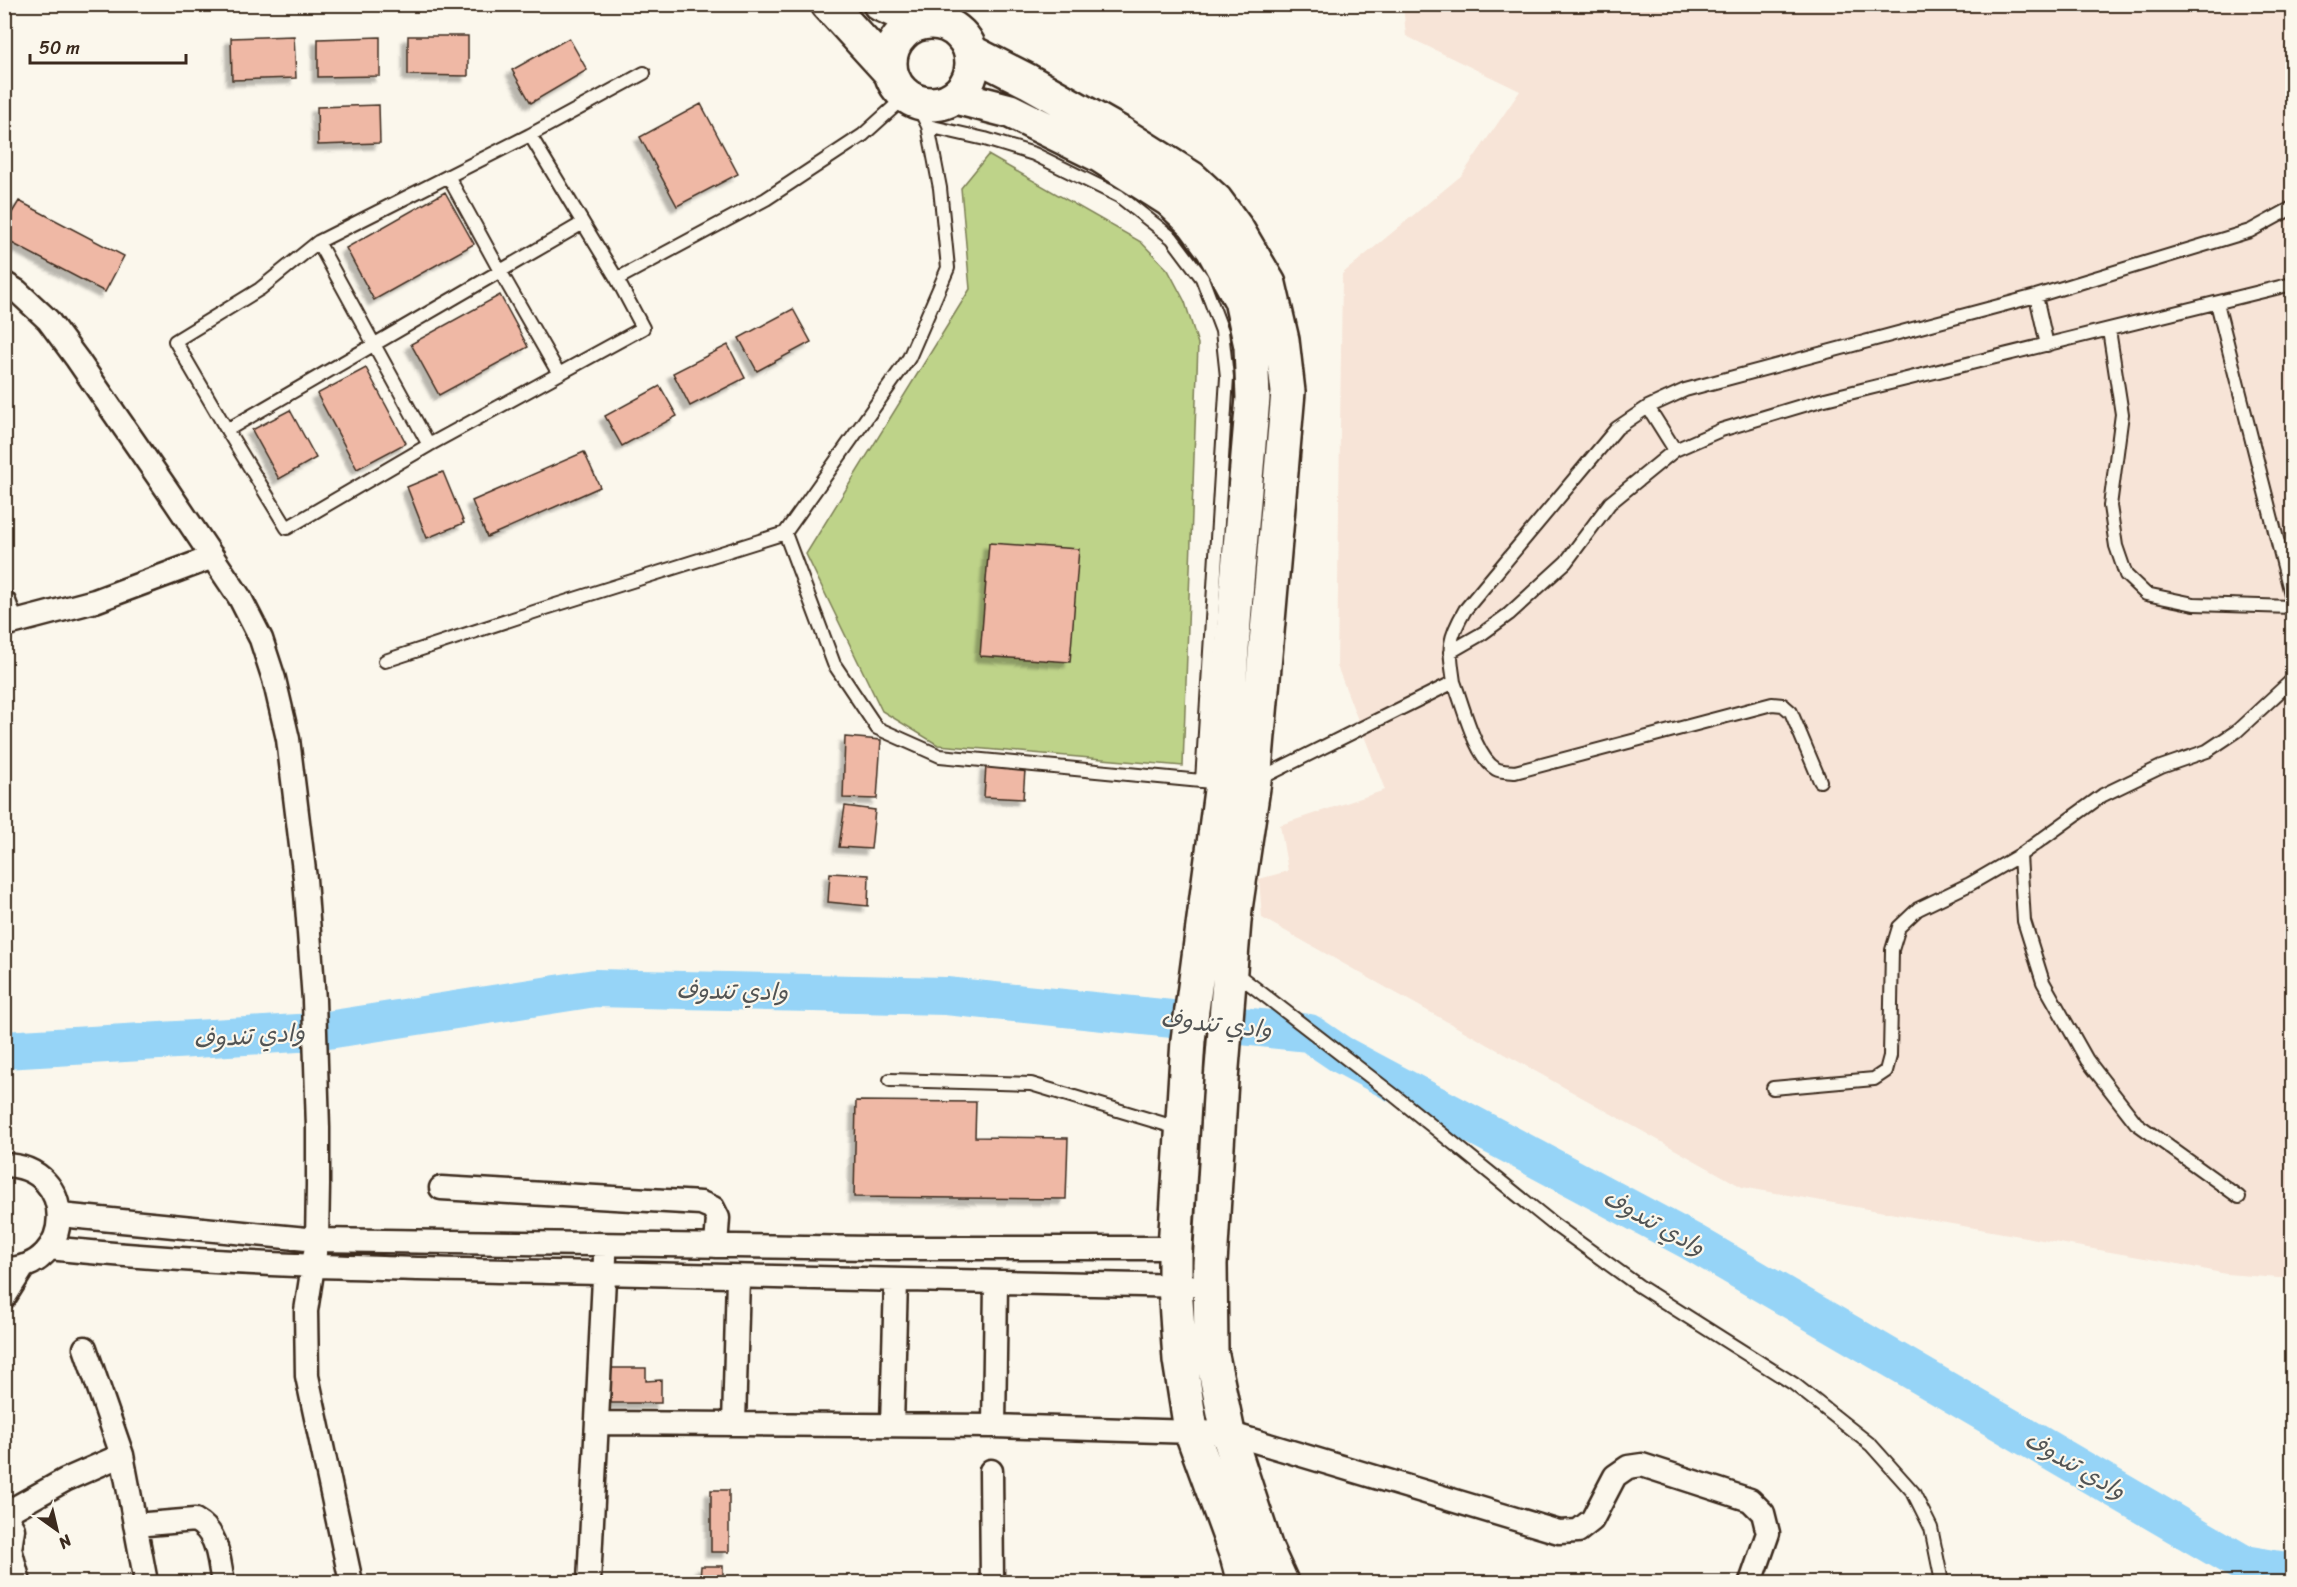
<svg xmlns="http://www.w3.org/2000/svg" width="2297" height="1587" viewBox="0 0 2297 1587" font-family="Sriracha,'Playpen Sans Arabic',sans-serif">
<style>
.built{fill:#f7e4d7}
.green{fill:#bed389;stroke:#7c7e54;stroke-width:1.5}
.water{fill:#96d4f7;stroke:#7290a0;stroke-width:1.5}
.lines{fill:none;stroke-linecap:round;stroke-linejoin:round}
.river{stroke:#96d4f7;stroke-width:38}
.building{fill:#efb8a5;stroke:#3b2a1e;stroke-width:1.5;filter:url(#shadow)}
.lane-casing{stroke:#3b2a1e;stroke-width:16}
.street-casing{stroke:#3b2a1e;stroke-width:27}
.primary-casing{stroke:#3b2a1e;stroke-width:38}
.lane{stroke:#fbf7ec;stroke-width:12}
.street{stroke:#fbf7ec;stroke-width:22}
.primary{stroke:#fbf7ec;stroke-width:33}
.labels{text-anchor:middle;stroke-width:4.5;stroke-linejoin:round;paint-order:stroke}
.water-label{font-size:24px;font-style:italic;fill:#525454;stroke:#fbf7ec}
</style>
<defs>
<filter id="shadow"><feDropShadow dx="-5.5" dy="5.5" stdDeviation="1.5" flood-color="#0004"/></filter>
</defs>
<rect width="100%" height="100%" fill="#fbf7ec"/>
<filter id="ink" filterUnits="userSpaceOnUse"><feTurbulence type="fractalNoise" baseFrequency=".0167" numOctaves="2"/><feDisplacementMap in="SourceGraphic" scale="12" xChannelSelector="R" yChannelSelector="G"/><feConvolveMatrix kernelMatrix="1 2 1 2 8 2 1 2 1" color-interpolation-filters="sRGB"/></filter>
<g filter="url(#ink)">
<path class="built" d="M1403,5H2292V1279L2226,1274L2173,1263L1742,1187L1262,918L1259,879L1288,871L1280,825L1385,790L1337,666L1342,274L1462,175L1520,91L1406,36Z"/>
<path class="green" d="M988,155L1141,242L1168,270L1185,302L1198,344L1183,766L938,745L882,711L806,554L970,289L961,188Z"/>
<path class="water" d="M78,1046L5,1054V1047Z"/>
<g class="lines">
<path class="river" d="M4,1050L315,1032L595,988L946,996L1309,1033L1340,1054L1692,1242L2244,1564L2292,1572"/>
</g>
<path class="building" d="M294,36L296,78L232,80L231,38Z
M408,36H468V76L408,75Z
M380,37V76L318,77V39Z
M569,38L587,70L531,103L512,70Z
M701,104L738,174L677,206L640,137Z
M379,105L380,143L318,145L317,107Z
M445,192L474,244L374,300L346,248Z
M19,201L124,256L105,292L4,239V226Z
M500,295L528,347L439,395L411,344Z
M793,309L811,342L757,371L739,338Z
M728,345L745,378L690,406L673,373Z
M366,368L406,443L357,469L317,394Z
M660,386L677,416L622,446L605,416Z
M290,410L316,458L279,479L252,430Z
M584,452L600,487L487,537L472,501Z
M443,472L464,523L427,538L407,487Z
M989,543L1079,549L1070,662L980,656Z
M845,737L881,740L877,799L843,798Z
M986,765L1025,770L1023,799L984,797Z
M845,806L875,810L871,849L839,847Z
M830,873L869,875L868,906L828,902Z
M856,1101L976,1102L975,1137L1068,1138L1066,1199L854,1197Z
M611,1368H646V1381L661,1380V1403H611Z
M711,1490H729V1552H711Z
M701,1566H723V1582H700Z"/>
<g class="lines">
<defs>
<path id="lane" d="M916,102L928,126L940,188L948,268L909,358L785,533L834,664L877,728L940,756L1222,783
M928,126L985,139L1034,154L1119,196L1172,238L1202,278L1222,331L1227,377L1202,781
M448,176L500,271L559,374
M583,223L530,135L644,73
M617,279L583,223L227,430L287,528L429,445L643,328L617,279L766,199L863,135L906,96
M2036,296L2047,345
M2217,303L2292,598
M2109,330L2122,414L2110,506L2116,546L2126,575L2146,594L2194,604L2292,607
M1648,407L1675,450
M227,430L175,341L260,289L318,242
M429,445L318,242L530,135
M1450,652L1483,633L1509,614L1566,562L1610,503L1675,450L1721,430L1821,400L2292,284
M385,661L546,608L785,533
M1454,682C1463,705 1475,757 1496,769C1501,772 1509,771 1515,772L1772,704L1783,705L1791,712L1820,781
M1257,780L1454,682C1449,647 1447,641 1465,610L1617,428L1648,407L1685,390L2036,296L2250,231L2292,208
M2020,855L2024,921L2043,982L2087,1060L2136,1123L2239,1197
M1233,971L1395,1096L1552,1223L1639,1286L1794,1384L1871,1445L1913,1492L1931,1528L1942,1582
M890,1080L1031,1084L1181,1129
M1773,1088L1874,1079L1886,1071L1890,1056L1892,950L1899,927L1918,909L1970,884L2020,855L2103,795L2161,767L2207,751L2237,731L2292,680"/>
<path id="street" d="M4,283L17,291L48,320L77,359L168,491L240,598L261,639L274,679L288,739L305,879L314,1000L318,1128V1185L317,1240L306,1311L307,1376L351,1582
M4,602L12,623
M4,625L95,601L213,557
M4,1165C78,1166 76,1270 4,1269
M441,1188L701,1203L713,1208L718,1218L716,1246
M60,1215L317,1240L871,1248H1175
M49,1248C232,1267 415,1269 599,1273C796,1277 993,1283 1190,1286
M4,1298L24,1266
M85,1348L122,1455L146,1582
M597,1423L994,1426L1228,1433L1559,1532L1578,1531L1592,1520L1615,1476L1628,1467L1642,1465L1750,1500L1763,1513L1768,1533L1751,1582
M734,1424L738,1277
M892,1425L896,1281
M994,1426L996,1284
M991,1471L992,1582
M4,1514L65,1480L122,1455
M4,1514L13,1529L10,1549L19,1582
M135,1525L195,1520C219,1533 218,1559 223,1582
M589,1582L605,1258"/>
<path id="primary" d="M828,4L891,73
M880,4L922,23
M890 63a41 41 0 1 1 82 0a41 41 0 1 1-82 0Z
M971,52L1028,81L1120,133L1191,178L1216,201L1236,228L1269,284L1282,340L1288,392L1254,781L1235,909L1221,1080L1210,1264L1211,1351L1228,1433L1266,1549L1281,1582
M956,97L1010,111L1101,156L1170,200L1194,223L1213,249L1241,300L1251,346L1253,398L1237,582L1222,783L1188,1040L1175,1248V1286L1180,1360L1191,1430L1237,1556L1244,1582"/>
</defs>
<use href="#lane" class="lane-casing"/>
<use href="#street" class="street-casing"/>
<use href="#primary" class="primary-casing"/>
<use href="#lane" class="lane"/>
<use href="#street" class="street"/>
<use href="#primary" class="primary"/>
</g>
</g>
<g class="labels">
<g class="water-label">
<text transform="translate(732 991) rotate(1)" y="8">وادي تندوف</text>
<text transform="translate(1216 1024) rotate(6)" y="8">وادي تندوف</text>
<text transform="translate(249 1036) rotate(-4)" y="8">وادي تندوف</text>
<text transform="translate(1654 1222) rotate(29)" y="8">وادي تندوف</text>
<text transform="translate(2075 1465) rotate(30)" y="8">وادي تندوف</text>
</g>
</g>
<rect width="2297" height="1587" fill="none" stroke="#fbf7ec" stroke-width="24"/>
<rect x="12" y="12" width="2273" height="1563" fill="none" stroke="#3b2a1e" stroke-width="2" filter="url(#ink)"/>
<g transform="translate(57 1530) rotate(146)" stroke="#fbf7ec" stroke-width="4.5" paint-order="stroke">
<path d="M0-4.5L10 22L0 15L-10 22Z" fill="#3b2a1e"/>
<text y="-9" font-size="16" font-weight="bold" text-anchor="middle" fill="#3b2a1e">N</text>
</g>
<path d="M30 54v9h156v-9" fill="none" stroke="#3b2a1e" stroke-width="3"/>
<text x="39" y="54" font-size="18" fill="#3b2a1e" stroke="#fbf7ec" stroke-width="4.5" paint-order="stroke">50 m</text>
</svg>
